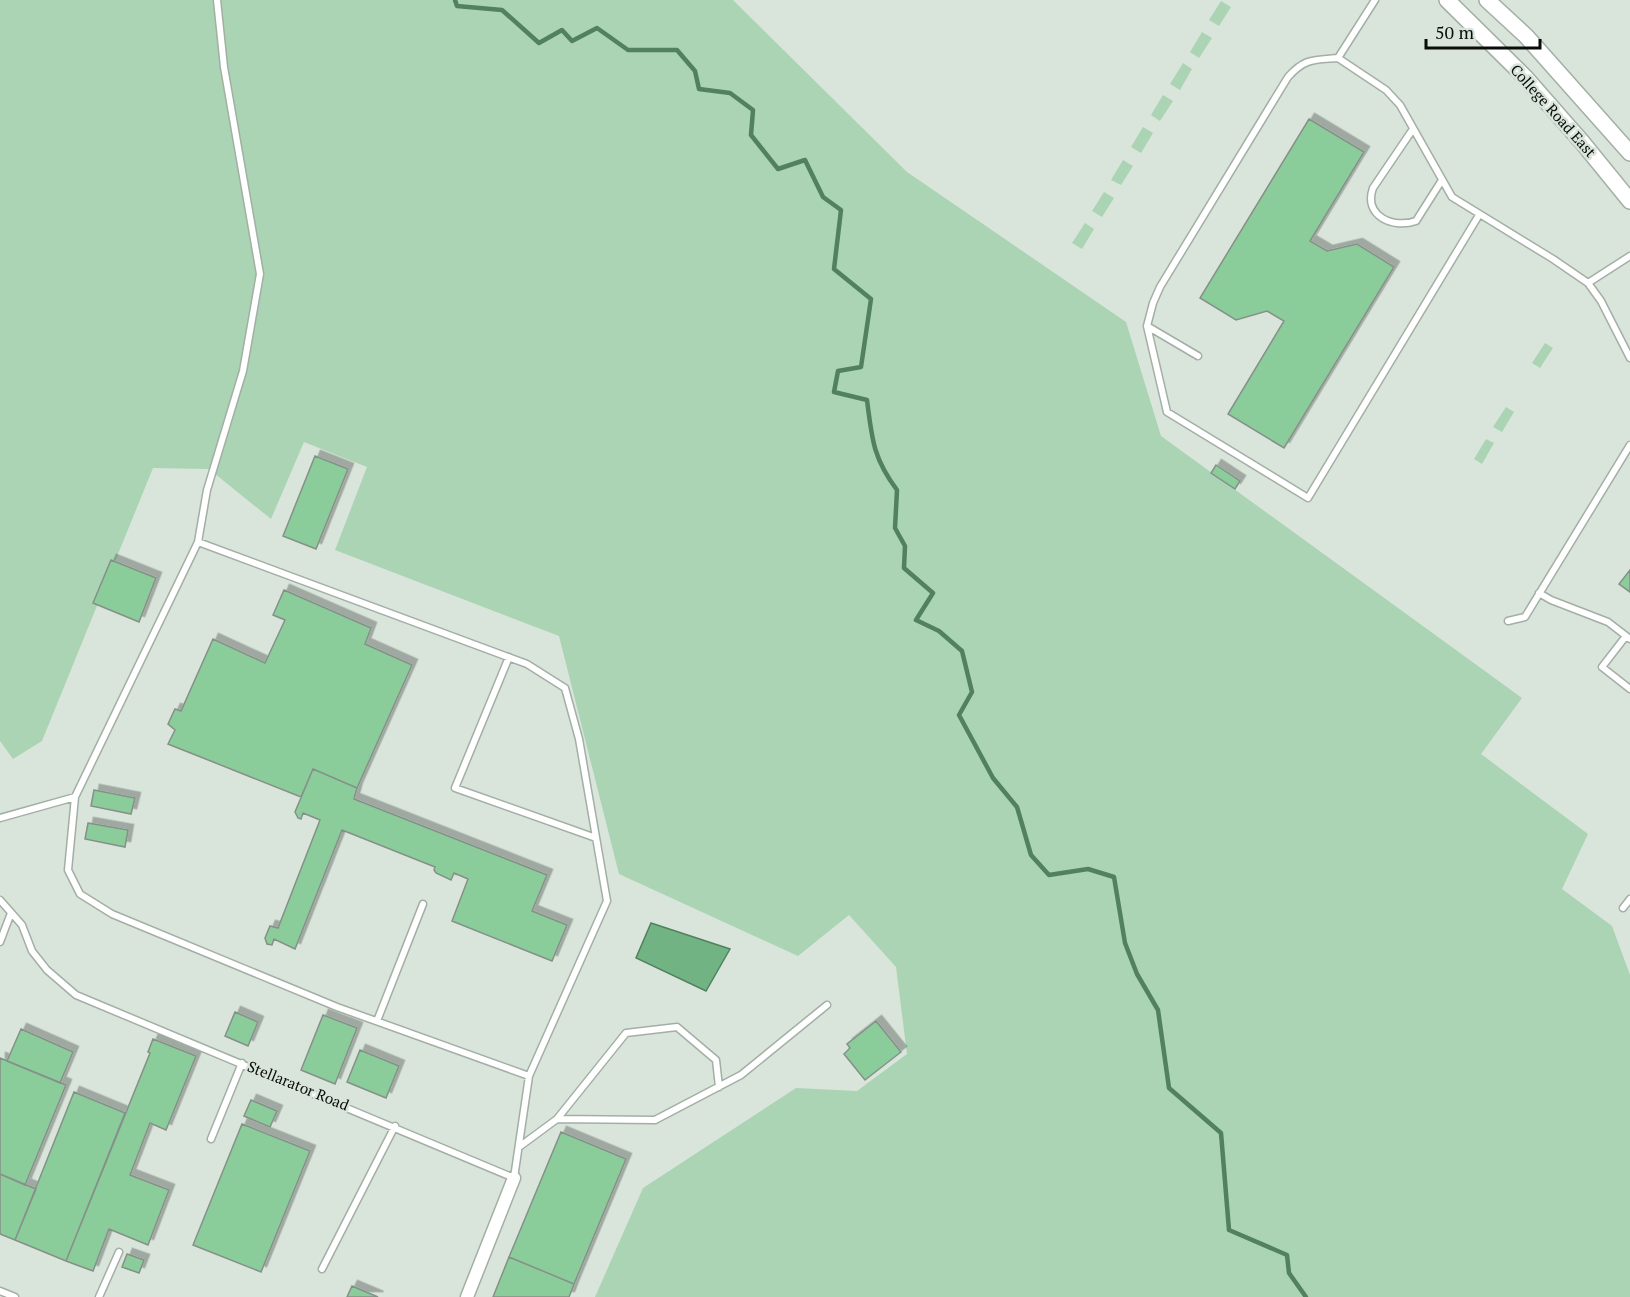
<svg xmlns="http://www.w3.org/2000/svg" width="1630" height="1297" viewBox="0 0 1630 1297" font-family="'PT Serif',serif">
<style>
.green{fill:#aad4b3}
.water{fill:#72b384;stroke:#52815f;stroke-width:1.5}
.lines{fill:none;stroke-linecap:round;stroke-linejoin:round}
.stream{stroke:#52815f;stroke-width:4.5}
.building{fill:#8bcc9b;stroke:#859188;stroke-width:1.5;filter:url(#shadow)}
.service-casing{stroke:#a3afa5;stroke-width:9}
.minor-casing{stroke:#a3afa5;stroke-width:15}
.tertiary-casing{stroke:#a3afa5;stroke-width:18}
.service{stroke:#fff;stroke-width:6}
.minor{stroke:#fff;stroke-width:12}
.tertiary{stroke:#fff;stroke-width:15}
.labels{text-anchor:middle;stroke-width:5;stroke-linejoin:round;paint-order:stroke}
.street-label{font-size:15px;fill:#090d0a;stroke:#d9e5db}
</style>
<defs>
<filter id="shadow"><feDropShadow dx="5.5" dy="-5.5" stdDeviation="0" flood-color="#0004"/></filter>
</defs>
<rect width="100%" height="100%" fill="#d9e5db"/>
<path class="green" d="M0,0H733L907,172L1126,322L1161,436L1522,698L1481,754L1588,834L1562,889L1612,926L1630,975V1297H595L643,1188L796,1088L857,1091L907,1054L896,967L849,915L798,956L619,874L559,636L335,550L367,467L304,442L271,519L209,469L153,468L42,741L13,759L0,741Z
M1221,1L1231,7L1219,26L1209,20Z
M1202,32L1212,38L1199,58L1190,52Z
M1183,63L1192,69L1180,90L1170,84Z
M1163,95L1173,101L1160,121L1151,115Z
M1143,127L1153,133L1141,153L1131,147Z
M1123,160L1133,166L1121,185L1111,180Z
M1104,192L1114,198L1102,217L1092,211Z
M1085,223L1094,229L1082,249L1072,243Z
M1545,343L1553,348L1540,368L1532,363Z
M1506,407L1514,412L1502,432L1493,427Z
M1486,439L1494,443L1482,464L1474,459Z"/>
<path class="water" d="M651,923L730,949L706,991L636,958Z"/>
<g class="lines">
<path class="stream" d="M455,0L457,6L502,10L539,43L562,30L572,41L597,28L628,50H677L695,71L699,89L730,93L753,110L751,135L778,169L805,160L823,197L841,210L834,269L871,299L861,367L838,371L834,392L867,400C872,439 873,458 897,490L895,528L905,546L904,568L933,593L916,620L939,631L962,651L972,692L959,715L993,778L1017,807L1031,855L1049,875L1088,869L1114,877L1125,943L1137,974L1158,1010L1169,1088L1221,1133L1229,1230L1287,1255L1289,1273L1306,1297"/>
</g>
<path class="building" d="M1309,119L1364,152L1310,241L1327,251L1357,244L1394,267L1284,448L1228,414L1284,321L1267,311L1236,320L1200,298Z
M315,456L348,469L316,549L283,536Z
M1216,465L1240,481L1235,489L1211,473Z
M111,560L156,578L139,622L93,603Z
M1630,570V592L1619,584Z
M284,590L371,628L365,644L412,665L357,788L313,769L301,797L168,744L175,730L168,724L175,709L181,711L213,639L265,663L285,620L273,615Z
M313,769L357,788L354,799L547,875L532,911L567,925L552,961L452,921L468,879L454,873L451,880L436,873L434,870L435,867L342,830L295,949L274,939L272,945L267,944L265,938L270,926L278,928L320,820L303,813L301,819L298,818L295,812Z
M94,790L135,798L131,814L91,806Z
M88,823L128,830L125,847L85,839Z
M235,1012L258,1022L248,1046L225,1036Z
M323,1015L357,1028L335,1084L301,1070Z
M876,1021L901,1052L865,1080L844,1054L850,1048L847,1044Z
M21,1029L73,1052L60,1083L7,1061Z
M153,1039L196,1056L166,1130L150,1123L130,1175L169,1190L148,1245L109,1229L93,1271L66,1261L150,1053L148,1052Z
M360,1050L399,1066L386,1098L347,1082Z
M0,1058L66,1085L25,1185L0,1174Z
M74,1092L125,1113L66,1261L15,1240Z
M251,1100L277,1111L270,1127L244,1116Z
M242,1124L310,1151L261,1272L193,1245Z
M561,1132L626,1159L574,1284L509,1257Z
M0,1174L36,1189L15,1240L0,1234Z
M127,1254L144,1260L139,1273L122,1267Z
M509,1257L574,1284L569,1297H493Z
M352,1286L378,1297H347Z"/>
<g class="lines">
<defs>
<path id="service" d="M1375,0L1338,58L1386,90L1400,105L1452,197L1553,259L1588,283L1630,256
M1338,58C1314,60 1305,58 1288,77L1160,287L1153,303L1147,326L1167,412L1308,498L1479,215
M1413,129L1373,188C1363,216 1393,229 1416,221L1442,180
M1588,283L1601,301L1630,358
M1147,326L1198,356
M198,542L207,490L243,371L260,274L224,67L217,0
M1539,593L1551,600L1608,622L1630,639
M1508,621L1525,617L1630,445
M1626,636L1602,667L1630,689
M509,657L455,788L596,838
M0,818L75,797
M0,900L22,925L32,951L47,970L76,995L514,1178L529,1076L607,901L579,739L565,688L527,664L198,542L75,797L68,870L80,894L112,914L337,1007L529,1076
M1623,908L1630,899
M0,942L11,913
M377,1021L423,904
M557,1119L626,1033L677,1027L716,1060L719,1087
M211,1139L242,1063
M519,1147L557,1119L655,1120L741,1075L827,1005
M322,1269L395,1126
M0,1291L15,1297
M99,1297L119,1252"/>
<path id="minor" d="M467,1297L514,1178"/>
<path id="tertiary" d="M1447,0L1525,77L1582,142L1630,201
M1487,0L1526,36L1630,153"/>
</defs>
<use href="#service" class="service-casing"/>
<use href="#minor" class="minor-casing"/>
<use href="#tertiary" class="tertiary-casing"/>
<use href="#service" class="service"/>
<use href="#minor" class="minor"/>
<use href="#tertiary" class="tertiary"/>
</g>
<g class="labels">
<g class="street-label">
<text transform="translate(1553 111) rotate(48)" y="5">College Road East</text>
<text transform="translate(298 1086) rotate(22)" y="5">Stellarator Road</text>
</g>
</g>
<path d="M1426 39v9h114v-9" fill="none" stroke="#090d0a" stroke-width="3"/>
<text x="1435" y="39" font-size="18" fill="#090d0a" stroke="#d9e5db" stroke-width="4.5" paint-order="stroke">50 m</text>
</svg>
